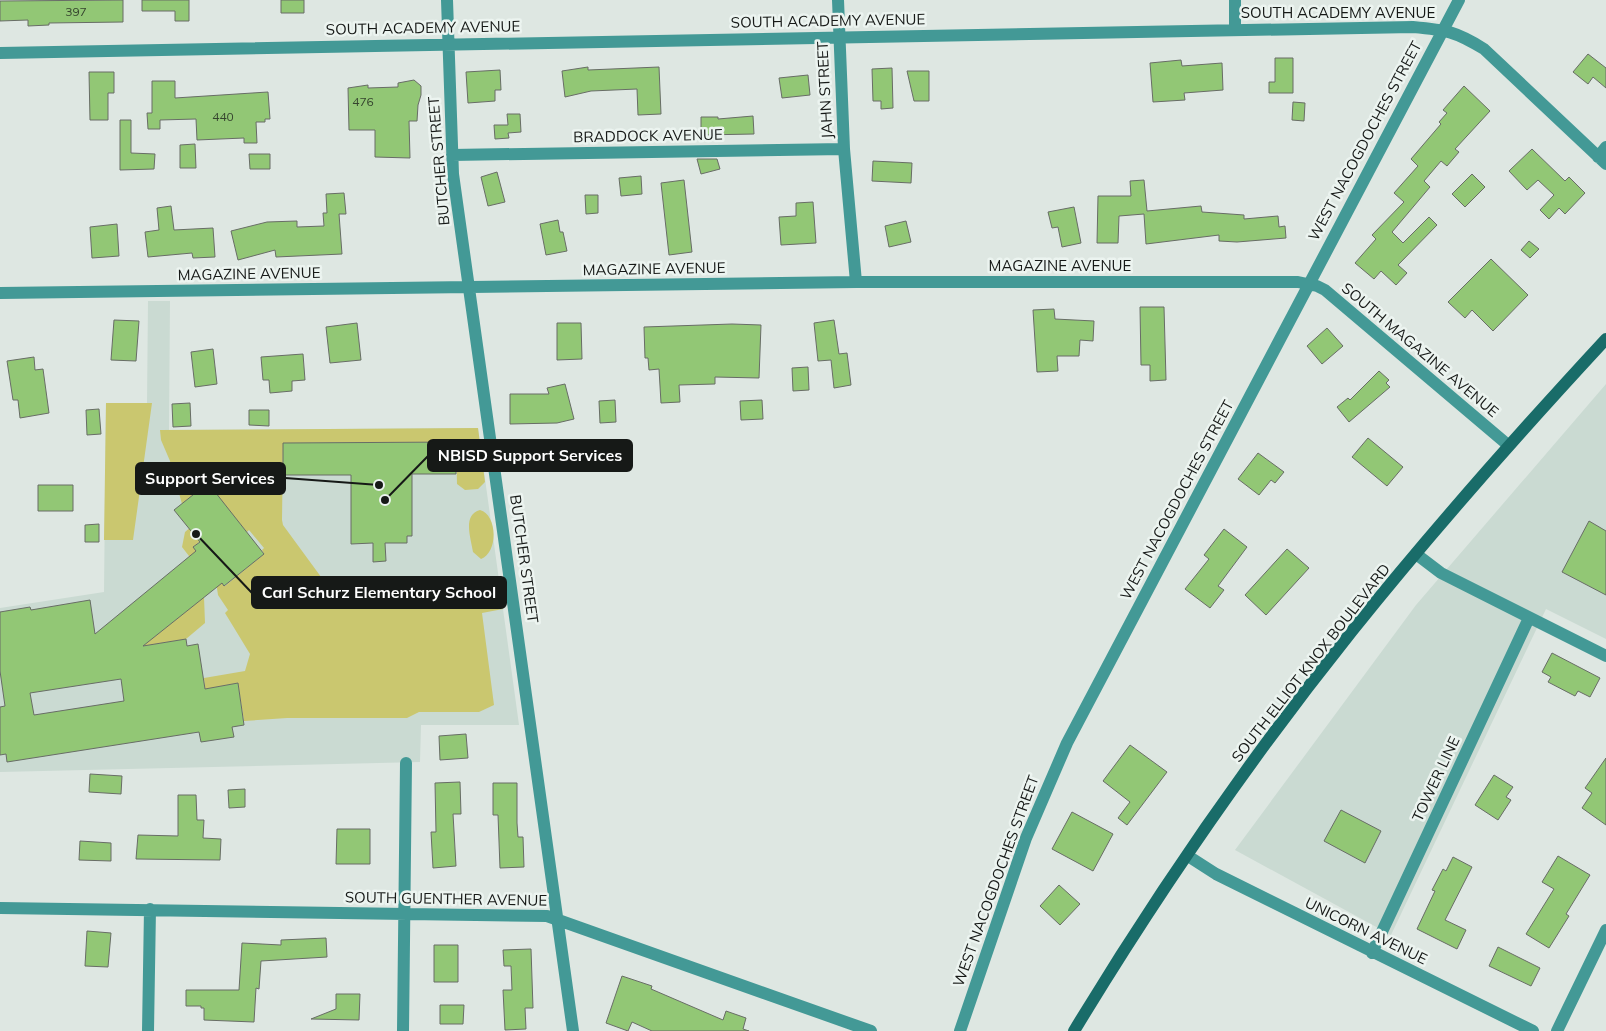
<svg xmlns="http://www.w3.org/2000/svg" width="1606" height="1031" viewBox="0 0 1606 1031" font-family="Mulish,sans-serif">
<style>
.built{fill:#cadad2}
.green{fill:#cac76f}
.building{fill:#92c775;stroke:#686d66;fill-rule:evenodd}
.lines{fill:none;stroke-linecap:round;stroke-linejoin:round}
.minor{stroke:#439996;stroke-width:12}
.secondary{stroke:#196c69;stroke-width:12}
.labels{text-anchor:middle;stroke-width:5;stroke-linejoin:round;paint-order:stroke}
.number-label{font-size:12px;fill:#35442e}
.street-label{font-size:15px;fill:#161917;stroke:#ecf4f0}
.leader{fill:none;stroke:#161917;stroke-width:2}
.callout-dot{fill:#161917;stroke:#ecf4f0;stroke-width:2}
.callout{fill:#161917;stroke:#161917;stroke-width:2}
.callout-label{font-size:16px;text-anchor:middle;font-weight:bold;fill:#fff}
</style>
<rect width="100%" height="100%" fill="#dee7e2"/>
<path class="built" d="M148,301H170L169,430L478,428L519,725H421L420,762L0,772V608L104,592L106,403H147Z
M1606,384V639L1546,609L1391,935L1235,850L1416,605Z"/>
<path class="green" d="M106,403H152L133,540H104Z
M478,428L485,482L478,489L465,490L457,484L456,442L283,443L282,520L283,525L324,581L477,578C496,579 502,591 503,609L482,613L494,705L479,712H419L407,718H287L244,721L238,683L205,689L204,678L245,671L250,654L225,613L228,610L218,595L215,575L225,586L264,554L262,550L264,548L249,530L247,532L233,515L193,547L206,563L199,569L182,547L185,532L208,512L206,509L219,497L208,483L182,504L170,461L161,440L160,430Z
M480,510C497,514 499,552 481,559L473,552C471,538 462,515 480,510Z
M204,597L205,623L186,639L143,646Z"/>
<path class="building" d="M123,0V22L49,23V25L28,26V20L0,21V1Z
M142,0H189V21H175V11H142Z
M281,0H304V13H281Z
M1588,54L1606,68V88L1593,77L1588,84L1573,72Z
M1275,58H1293V93H1269V82H1275Z
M1181,60L1182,66L1222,63L1223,90L1184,93L1185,100L1153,102L1150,63Z
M588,67V70L659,67L661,114L638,115L637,89L591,91L565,97L562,71Z
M892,68L893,108L881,109V101H873L872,69Z
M500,70L501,90H495V101L468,103L466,72Z
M907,71H929V101H914Z
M89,72H114V93H108V120H90Z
M808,75L810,95L782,98L779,78Z
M414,80L421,86V95L418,105L417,121H409L410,158L375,157V130H349L348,88L368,85V88L398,87V83Z
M152,81H175V98L268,92L270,119H265V122H256L257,143H244V138L197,140L196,119L160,120V129H148L147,113H152Z
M1464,86L1490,111L1455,149L1459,152L1447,166L1441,161L1424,181L1430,187L1392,232L1403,243L1429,217L1437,225L1398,265L1407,273L1396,285L1381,271L1374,279L1355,263L1376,239L1372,235L1404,202L1394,193L1418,166L1411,159L1441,124L1439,122L1447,113L1443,110Z
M1293,102L1305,103L1304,121L1292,120Z
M507,114H520L521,132L508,133L509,138L495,139L494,125H508Z
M753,116L754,134L701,135V117H718V119Z
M120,120H131V153L155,154L154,169L120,170Z
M195,144L196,168H180V145Z
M1532,149L1565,181L1569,177L1585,193L1565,214L1559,208L1549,219L1540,210L1554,195L1538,180L1527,190L1509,171Z
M249,154H270V169H250Z
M697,159H717L720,169L701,174Z
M873,161L912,163L911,183L872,181Z
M497,172L505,202L488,206L481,177Z
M1472,174L1485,187L1465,207L1452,194Z
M641,176L642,194L621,196L619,178Z
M684,180L692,252L669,255L661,183Z
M1144,180L1147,211L1201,206L1202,212L1244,215V219L1278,216L1279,227L1285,226L1286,238L1237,242L1219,241V235L1146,244L1144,214L1119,216L1118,243H1097L1098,196H1131L1130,181Z
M344,193L346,214H339L342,254L276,257L275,250L238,260L231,231L267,222L297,221V227L324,226L323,213H327L326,194Z
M585,195H598V213L586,214Z
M813,202L816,243L781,245L779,217L796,216V203Z
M171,206L174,230L213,228L215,257L193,258L192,253L148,257L145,232L159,230L157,208Z
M1074,207L1081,243L1062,247L1058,227L1052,228L1048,212Z
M558,220L560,232H563L567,251L546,255L540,224Z
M906,221L911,242L889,247L885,226Z
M117,224L119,256L92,258L90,227Z
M1529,241L1539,249L1530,258L1521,250Z
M1491,259L1528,295L1493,331L1472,310L1465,318L1448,302Z
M1140,307H1164L1166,380L1150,381V365H1141Z
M1054,309L1055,319L1094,321L1093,341L1080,340L1079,356H1057L1058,371L1037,372L1033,310Z
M114,320L139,321L136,361L111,360Z
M834,320L839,354L847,353L851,385L834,388L831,360L818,361L814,323Z
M357,323L361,360L330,363L326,327Z
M557,323H581L582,359L557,360Z
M732,324L761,325L759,378L715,377V384L679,385L680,402L661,403L659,369L649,370L648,358H645L644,327Z
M1327,328L1343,346L1322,364L1307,346Z
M213,349L217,384L195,387L191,352Z
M303,354L305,380L292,381V391L270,393L269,380H263L261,357Z
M34,357L35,370L43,369L49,413L20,418L18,400H13L7,361Z
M808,367L809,390L793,391L792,368Z
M1379,371L1389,380L1386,383L1390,387L1349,422L1337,407L1348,398L1350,400Z
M565,384L574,419L557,423L510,424V394H549L547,388Z
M615,400L616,422L600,423L599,401Z
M762,400L763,419L741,420L740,401Z
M190,403L191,426L173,427L172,404Z
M99,409L101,434L87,435L86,410Z
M249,410H269V426L249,425Z
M1368,438L1403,467L1387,486L1352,457Z
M456,442V474H412V536H407V543H385L386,561L373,562V543L351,544V475H283V443Z
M1258,453L1284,472L1275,483L1271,480L1259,495L1238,479Z
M208,483L264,554L224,586L222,583L143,646L186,639L187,646L198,644L205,689L238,683L244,725L232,727L234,737L201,742L199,732L7,762L6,754L0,755V707L5,706L0,671V612L30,607L31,610L90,600L95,634L196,551L193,547L200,542L174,510ZM121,679L124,701L34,715L30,693Z
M38,485H73V511H38Z
M1589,521L1606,531V595L1562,572Z
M99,524V542H85V525Z
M1224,529L1247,547L1218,586L1224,590L1210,608L1185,589L1209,559L1204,555Z
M1287,549L1309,568L1266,615L1245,595Z
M1552,653L1600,678L1590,697L1578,691L1575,696L1548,682L1551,677L1542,672Z
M466,734L468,758L440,760L439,736Z
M1130,745L1167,772L1127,825L1118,818L1130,802L1103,781Z
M1606,758V825L1582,808L1592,793L1585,788Z
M90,774L122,776L121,794L89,792Z
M1494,775L1513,787L1506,797L1511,800L1498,820L1475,805Z
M460,782L461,814H453L456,866L433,868L431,832H436L435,783Z
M493,783H517V823L518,837H523L524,867L500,868L498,815H493Z
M245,789V807L229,808L228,790Z
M178,795H196L197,820H204L203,838L221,839L220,860L136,859L138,835L178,836Z
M1341,810L1381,831L1365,863L1324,841Z
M1072,812L1113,834L1093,871L1052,849Z
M337,829H370V864H336Z
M80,841L111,843V861L79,860Z
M1558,856L1590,875L1566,914L1569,916L1549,948L1526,934L1554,889L1542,882Z
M1453,857L1472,867L1445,920L1466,930L1457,949L1417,929L1435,891L1432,890L1443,869L1446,871Z
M1059,885L1080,904L1060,925L1040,906Z
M87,931L111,933L108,967L85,966Z
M326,938L327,957L261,961L259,989L256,988L254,1022L204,1020V1008H201V1006H186V990H239L242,943L281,945V940Z
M434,945H458V982H434Z
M1498,947L1540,968L1531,986L1489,966Z
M531,949L533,1008H525L526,1029L505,1030L503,990H512L511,966H504L503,950Z
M622,976L652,986L651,989L723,1020L726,1011L746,1018L743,1029L749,1031H652L632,1022L628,1031L606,1023Z
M336,994H360L359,1020L311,1019L336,1009Z
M440,1005H464L463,1024H440Z"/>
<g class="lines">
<path class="minor" d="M447,0L453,174L573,1031
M838,0L844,149L856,282
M1235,0V29
M0,53L1413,27C1446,30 1455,31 1484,49L1606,164
M452,155L844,149
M1598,157L1606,147
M0,293L856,282H1298L1317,286L1325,290L1508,445
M1416,554L1441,573L1606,656
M1188,856L1216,874L1533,1031
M0,908L547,916L871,1031
M1372,953L1529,618
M148,1031L150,909
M403,1031L406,763
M960,1031L1026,838L1067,743L1459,0
M1557,1031L1606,930"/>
<path class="secondary" d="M1074,1031C1157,894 1252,756 1352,631C1433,530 1519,433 1606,339"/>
</g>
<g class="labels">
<g class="number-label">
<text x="76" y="16">397</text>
<text x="363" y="106">476</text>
<text x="223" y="121">440</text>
</g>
<g class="street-label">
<text x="1338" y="18">SOUTH ACADEMY AVENUE</text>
<text transform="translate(828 21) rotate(-1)" y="5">SOUTH ACADEMY AVENUE</text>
<text transform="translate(423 28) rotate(-1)" y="5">SOUTH ACADEMY AVENUE</text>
<text transform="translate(825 90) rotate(-93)" y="5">JAHN STREET</text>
<text transform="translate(648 136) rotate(-1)" y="5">BRADDOCK AVENUE</text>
<text transform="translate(1365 141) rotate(-62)" y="5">WEST NACOGDOCHES STREET</text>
<text transform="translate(439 161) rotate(-95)" y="5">BUTCHER STREET</text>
<text x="1060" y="271">MAGAZINE AVENUE</text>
<text transform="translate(654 269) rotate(-1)" y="5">MAGAZINE AVENUE</text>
<text transform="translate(249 274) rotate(-1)" y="5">MAGAZINE AVENUE</text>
<text transform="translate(1420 350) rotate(40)" y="5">SOUTH MAGAZINE AVENUE</text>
<text transform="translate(1177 500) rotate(-62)" y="5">WEST NACOGDOCHES STREET</text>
<text transform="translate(524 559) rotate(82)" y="5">BUTCHER STREET</text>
<text transform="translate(1311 663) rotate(-52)" y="5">SOUTH ELLIOT KNOX BOULEVARD</text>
<text transform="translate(1436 779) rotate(-65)" y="5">TOWER LINE</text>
<text transform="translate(996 881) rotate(-70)" y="5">WEST NACOGDOCHES STREET</text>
<text transform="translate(446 899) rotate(1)" y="5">SOUTH GUENTHER AVENUE</text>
<text transform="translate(1366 931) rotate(26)" y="5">UNICORN AVENUE</text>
</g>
</g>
<path class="leader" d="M385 500L428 456M379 485L285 478M196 534L252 593"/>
<g class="callout-dot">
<circle cx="385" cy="500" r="5"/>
<circle cx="379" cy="485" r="5"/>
<circle cx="196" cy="534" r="5"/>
</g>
<g class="callout">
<rect x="428" y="440" width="204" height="31" rx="5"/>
<rect x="136" y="463" width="149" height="31" rx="5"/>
<rect x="252" y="577" width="254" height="31" rx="5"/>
</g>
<g class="callout-label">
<text x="530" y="461">NBISD Support Services</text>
<text x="210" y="484">Support Services</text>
<text x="379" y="598">Carl Schurz Elementary School</text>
</g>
</svg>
